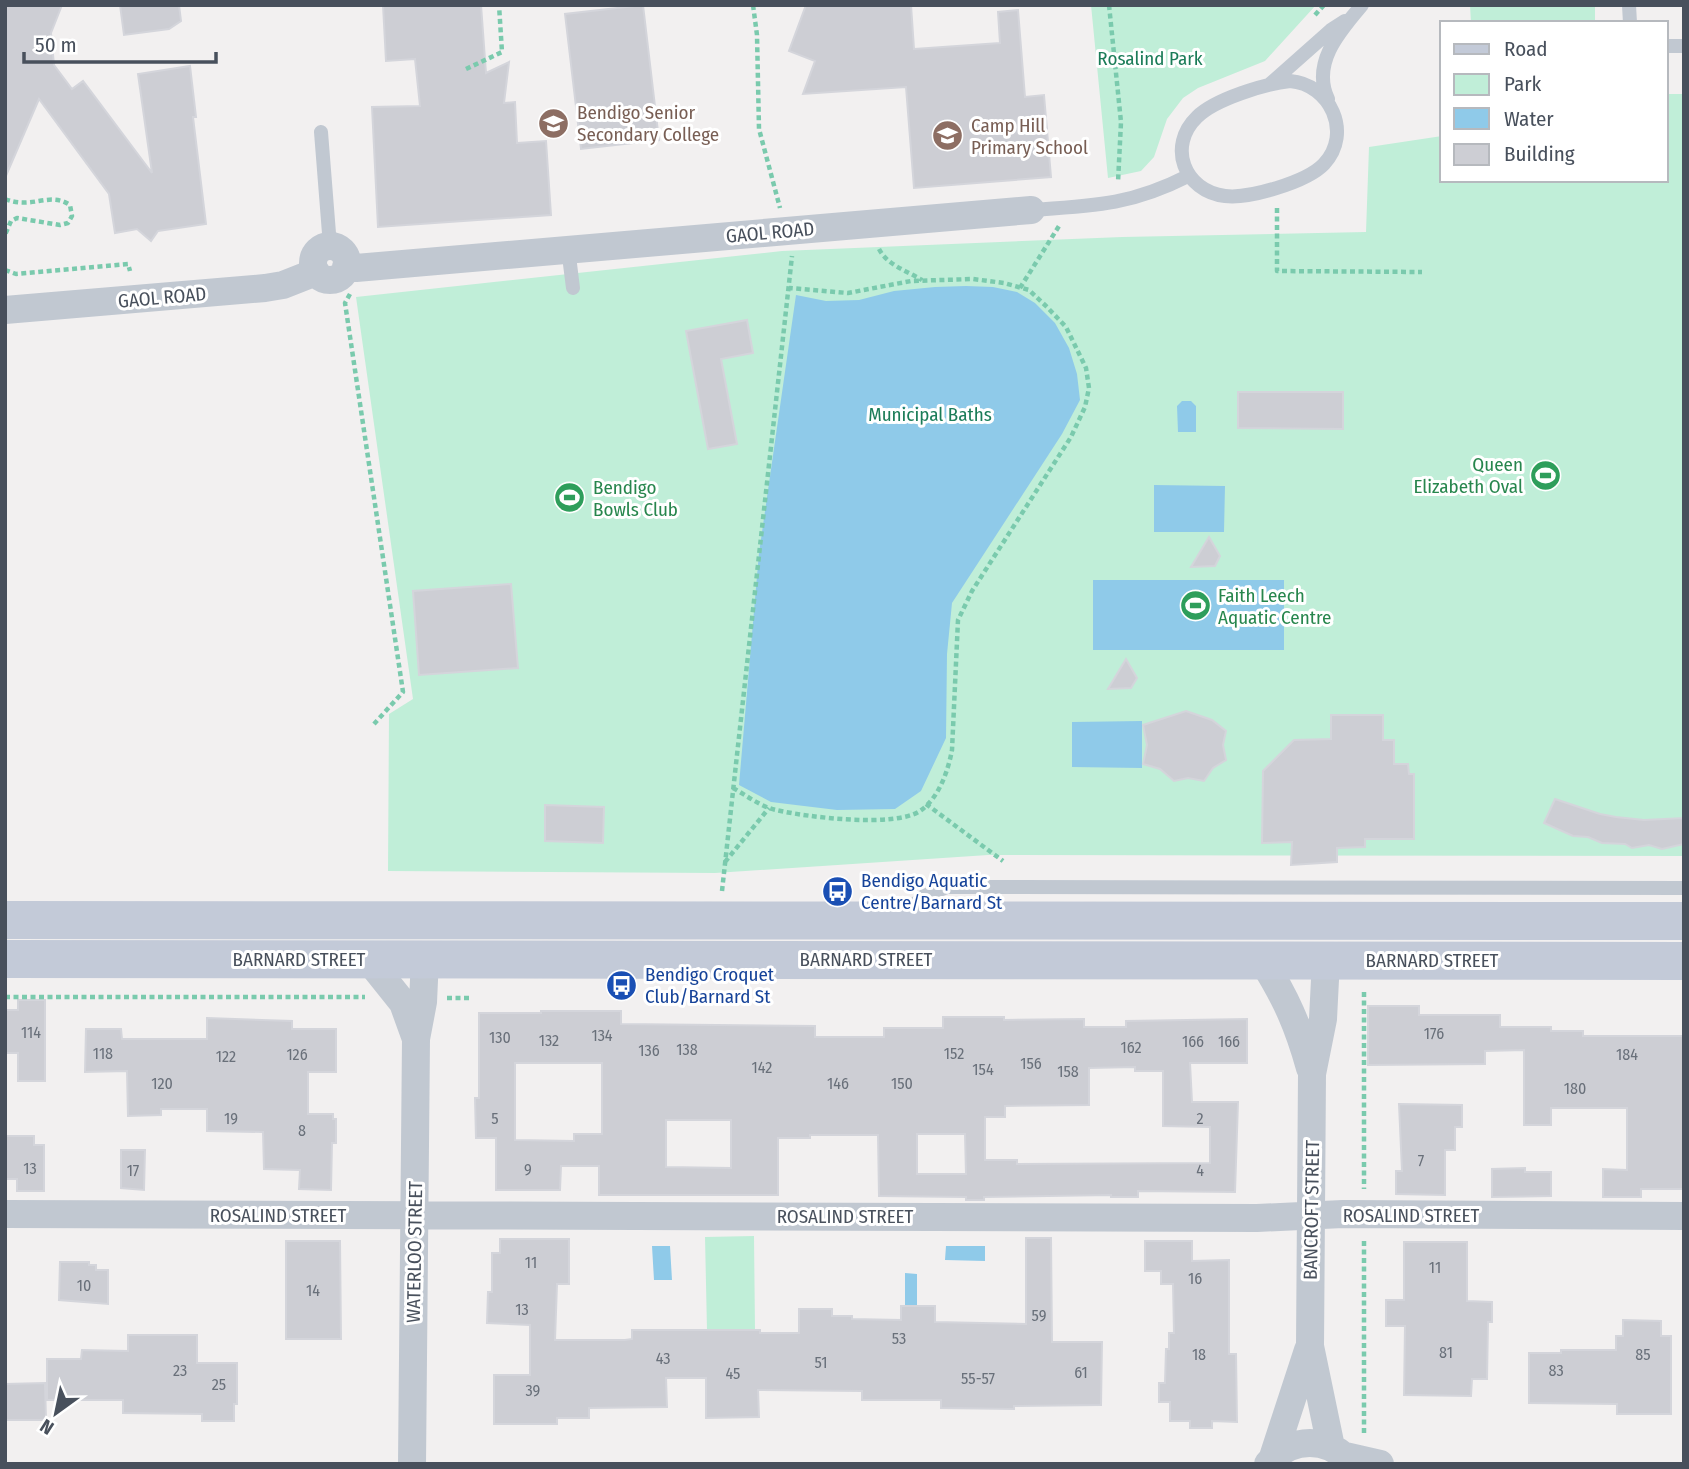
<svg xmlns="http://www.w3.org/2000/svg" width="1689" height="1469" viewBox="0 0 1689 1469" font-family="'Fira Sans Condensed',sans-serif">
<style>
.green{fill:#c0eed8}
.water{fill:#8fcae9}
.building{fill:#cdced4;stroke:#d4d5db;stroke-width:2;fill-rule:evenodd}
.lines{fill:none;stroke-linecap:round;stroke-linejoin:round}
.path{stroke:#7acaad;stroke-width:4.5;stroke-dasharray:5 3.5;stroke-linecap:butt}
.lane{stroke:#c1c8d1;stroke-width:14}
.street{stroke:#c1c8d1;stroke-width:28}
.secondary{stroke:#c3cad8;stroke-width:38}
.labels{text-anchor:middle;stroke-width:6;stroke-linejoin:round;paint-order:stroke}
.number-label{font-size:16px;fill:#69707a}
.park-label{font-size:19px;fill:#1b7c58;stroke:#fff}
.education-label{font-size:19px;fill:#785e54;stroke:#fff;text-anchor:start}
.street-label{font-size:19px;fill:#48505c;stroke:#fff}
.leisure-label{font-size:19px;fill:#27864d;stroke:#fff;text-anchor:start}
.transit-label{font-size:19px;fill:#164399;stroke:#fff;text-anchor:start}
</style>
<rect width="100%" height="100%" fill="#f2f0f0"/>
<path class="green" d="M1091,5H1316L1265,61L1198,88L1183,98L1167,119L1154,157L1141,171L1108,178Z
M1470,5H1595V23H1471Z
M1666,94H1684V856L988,855L715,873L388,871L389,714L413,699L356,297L782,251L1122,237L1366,232L1369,147L1442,136V180H1666Z
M754,1236L755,1330H707L705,1237Z"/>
<path class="water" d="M966,286L993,287L1017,292L1035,303L1055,323L1069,348L1077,374L1080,400L1062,434L952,603L947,654L946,738L921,791L895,809L837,810L771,802L739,785L759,553L796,295L826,301L859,300L894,291L935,287Z
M1182,401H1191L1196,406V432H1178L1177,406Z
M1154,485L1225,486L1224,532H1154Z
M1093,580H1284V650H1093Z
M1142,721V768L1072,767V722Z
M652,1246H670L672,1280H654Z
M946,1246H985V1261L945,1260Z
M905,1273L917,1274V1305H905Z"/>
<path class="building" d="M5,5H62L51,33L54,65L72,89L83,81L152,173L138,74L190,66L196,117H193L206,224L158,231L151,241L137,229L115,233L109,194L39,99L5,178Z
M120,5H179L181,21L169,29L124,35Z
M383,5H481L486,73L509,62L504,103L515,102L517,143L546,141L551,215L378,227L372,107L420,106L415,59L386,61Z
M643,5L659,140L581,149L565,14Z
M806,5H911L914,49L1000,43L998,12L1018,10L1025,97L1044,95L1051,177L914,188L906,87L803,94L815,61L789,51Z
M747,320L753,353L721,359L737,444L708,449L686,331Z
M1238,392H1343V429L1238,428Z
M1209,537L1220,556L1215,566L1191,567Z
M511,584L518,668L419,675L413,591Z
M1126,659L1137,678L1131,688L1108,689Z
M1186,711L1212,720L1226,731L1223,745L1226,760L1213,768L1204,781L1188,778L1174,781L1160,769L1143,764L1147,745L1143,725Z
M1331,715H1383V740H1394V764H1408L1409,774H1414V839H1365V847L1337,848V862L1291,865L1292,842L1262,843L1263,771L1294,740L1331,739Z
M1555,799L1600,814L1616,817L1644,820L1684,818V844L1662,849L1649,845L1632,848L1625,844L1602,843L1588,837L1573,836L1544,823Z
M545,805L604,807L603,843L545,841Z
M18,1000H45V1081H18V1053H5V1010H18Z
M1368,1006H1419V1015H1500V1027H1551V1031H1583V1036H1684V1189H1641V1197H1603V1169L1627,1170V1108H1551V1125H1524V1050L1485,1051V1064L1368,1065Z
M541,1011H621V1024L815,1026V1037H884V1028H943V1017H1004V1020L1084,1019V1027H1126V1021L1247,1019V1063H1190L1192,1102H1238L1235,1192L1138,1191V1197H1111V1195L984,1197V1200H966V1197L879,1196L878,1135H810V1138H778V1195H599V1166H561L560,1190H496V1138H476L475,1098H479V1013H541ZM515,1063H602V1134H574V1141L515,1140ZM1135,1067V1071H1163V1126L1210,1127V1163L1017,1164V1160H985V1117H1005V1106L1089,1105V1068ZM666,1120H731V1168L666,1167ZM917,1134H965L966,1174H917Z
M207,1018L292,1021V1029H336V1072H308V1114H333V1119H336V1143H332L331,1190L299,1189L300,1170L264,1169L263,1132L207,1131V1109H161V1115L128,1116L127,1071L85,1072L86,1029H121L122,1039H207Z
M1399,1104L1462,1105V1127H1455V1150H1445V1195L1396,1194V1171H1402Z
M5,1136H34V1145H44V1191H17V1179H5Z
M121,1150H145L144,1190L121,1188Z
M1525,1168V1172H1551V1196L1492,1197V1169Z
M1026,1238H1051L1052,1342H1102L1101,1405L1014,1406V1409L941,1408V1400H862V1391L758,1390L759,1417L706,1418V1378H666L667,1407L589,1408V1418H557V1424H494V1375H530V1325L487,1323L488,1292H492V1253H500V1239H569V1284H557L555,1340H625L632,1339V1330H760V1333H799V1309H832V1316H852V1319L901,1320V1306H935V1322L1026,1324Z
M286,1241H340L341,1339H286Z
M1145,1241H1192V1261L1229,1260V1354H1236L1237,1422L1212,1421V1428H1190V1421H1170V1402H1159V1383H1165L1166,1349H1169V1333H1174L1173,1284H1161V1271H1145Z
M1404,1242H1467V1301L1492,1302V1322H1488L1487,1379H1472L1471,1396L1404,1395L1405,1326H1386V1300H1404Z
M60,1262H89V1265H96V1270H108V1304L59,1300Z
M1623,1320L1661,1321V1336H1671V1414H1617V1404L1529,1403V1353H1561V1350H1616V1336H1623Z
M128,1335H197V1363H237V1404H234V1421H202V1414L123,1413V1400H47V1359H81L82,1350L128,1351Z
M45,1383L46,1420H5V1384Z"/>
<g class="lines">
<path class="path" d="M753,5L757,35L759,129L780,208
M1109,5L1121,122L1118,182
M1315,15L1324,5
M466,69L502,52L499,5
M5,199C32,210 49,191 70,205L72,216L68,223L60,225L17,218L11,221L5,235
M1277,208V271L1422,272
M879,249C887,265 907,271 922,280
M5,270L16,274L128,264L130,271
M1020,288L1059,226
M350,294L345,303L403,692L374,724
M733,788C746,795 761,807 776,810C806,817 894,828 920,811C939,798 948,771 952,750L958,620L972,591L1071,437L1085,407L1089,388L1086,368L1066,327L1047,307L1029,290L1004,283L973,279L911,281L848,293L789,288
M926,804L1003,861
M725,862L769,808
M722,891L792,256
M1364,992V1189
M5,997H365
M447,998H471
M1364,1241V1435"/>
<path class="lane" d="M1629,5L1630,23
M1666,46H1684
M1290,81C1330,84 1353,133 1324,164C1307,182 1249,199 1225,196C1184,191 1167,146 1197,117C1215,99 1265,84 1290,81Z
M1270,84L1331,30L1345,21
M1328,99C1311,63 1340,31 1362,5
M321,132L330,246
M1031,210C1094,206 1131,205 1188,176
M568,248L573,288
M906,912L924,896L947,887L1684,888"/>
<path class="street" d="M313 263a17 17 0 1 1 34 0a17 17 0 1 1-34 0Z
M346,267L356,268L1031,210
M5,310L265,288L283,285L316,272
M367,958L403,1003L416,1039
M1262,960C1286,998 1298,1025 1310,1068
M1326,960L1323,1019L1312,1074L1310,1346L1331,1447
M5,1214L1257,1218L1343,1214L1684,1216
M1345,1456L1380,1464
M1273,1457L1308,1350
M412,1464L416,1039L423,1002L425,958
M1268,1464C1290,1436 1330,1436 1351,1464"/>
<path class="secondary" d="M5,920L1684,921
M5,959L1684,961"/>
</g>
<defs>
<symbol id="school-disc" viewBox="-11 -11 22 22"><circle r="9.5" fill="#8d6e63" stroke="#fff"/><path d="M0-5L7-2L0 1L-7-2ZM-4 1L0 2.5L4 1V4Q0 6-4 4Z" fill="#fff"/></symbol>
<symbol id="stadium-disc" viewBox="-11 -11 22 22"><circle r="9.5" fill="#2e9e5b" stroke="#fff"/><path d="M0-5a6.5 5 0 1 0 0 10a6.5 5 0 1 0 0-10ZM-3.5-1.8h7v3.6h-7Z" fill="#fff"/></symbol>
<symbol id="bus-disc" viewBox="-11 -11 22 22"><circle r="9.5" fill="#1a4fb4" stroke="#fff"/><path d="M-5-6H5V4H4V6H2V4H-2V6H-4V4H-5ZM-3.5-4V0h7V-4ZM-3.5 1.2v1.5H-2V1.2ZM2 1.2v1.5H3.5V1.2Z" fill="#fff"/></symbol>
</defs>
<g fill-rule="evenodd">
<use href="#school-disc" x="536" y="106" width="35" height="35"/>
<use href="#school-disc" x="930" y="118" width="35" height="35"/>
<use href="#stadium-disc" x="1528" y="458" width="35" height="35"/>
<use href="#stadium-disc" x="552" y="480" width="35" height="35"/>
<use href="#stadium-disc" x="1178" y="588" width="35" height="35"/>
<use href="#bus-disc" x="820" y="874" width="35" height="35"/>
<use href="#bus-disc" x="604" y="968" width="35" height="35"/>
</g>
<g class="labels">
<g class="number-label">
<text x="31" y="1038">114</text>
<text x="1434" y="1039">176</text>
<text x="602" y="1041">134</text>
<text x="500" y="1043">130</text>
<text x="549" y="1046">132</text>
<text x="1193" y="1047">166</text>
<text x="1229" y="1047">166</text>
<text x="1131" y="1053">162</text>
<text x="687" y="1055">138</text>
<text x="649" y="1056">136</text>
<text x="103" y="1059">118</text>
<text x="954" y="1059">152</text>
<text x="297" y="1060">126</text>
<text x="1627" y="1060">184</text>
<text x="226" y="1062">122</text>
<text x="1031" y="1069">156</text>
<text x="762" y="1073">142</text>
<text x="983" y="1075">154</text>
<text x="1068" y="1077">158</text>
<text x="162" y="1089">120</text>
<text x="838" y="1089">146</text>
<text x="902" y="1089">150</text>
<text x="1575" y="1094">180</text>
<text x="231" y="1124">19</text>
<text x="495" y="1124">5</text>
<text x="1200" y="1124">2</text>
<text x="302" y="1136">8</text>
<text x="1421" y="1166">7</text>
<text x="30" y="1174">13</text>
<text x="528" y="1175">9</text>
<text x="133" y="1176">17</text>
<text x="1200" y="1176">4</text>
<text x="531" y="1268">11</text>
<text x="1435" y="1273">11</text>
<text x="1195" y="1284">16</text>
<text x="84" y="1291">10</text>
<text x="313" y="1296">14</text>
<text x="522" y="1315">13</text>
<text x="1039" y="1321">59</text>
<text x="899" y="1344">53</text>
<text x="1446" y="1358">81</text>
<text x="1199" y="1360">18</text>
<text x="1643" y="1360">85</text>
<text x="663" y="1364">43</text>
<text x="821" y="1368">51</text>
<text x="180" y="1376">23</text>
<text x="1556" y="1376">83</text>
<text x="1081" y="1378">61</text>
<text x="733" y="1379">45</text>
<text x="978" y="1384">55-57</text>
<text x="219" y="1390">25</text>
<text x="533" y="1396">39</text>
</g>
<g class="park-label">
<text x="1150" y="65">Rosalind Park</text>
<text x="930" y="421">Municipal Baths</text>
</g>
<g class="education-label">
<text x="577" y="119">Bendigo Senior<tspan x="577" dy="22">Secondary College</tspan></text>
<text x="971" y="132">Camp Hill<tspan x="971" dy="22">Primary School</tspan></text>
</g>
<g class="street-label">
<text transform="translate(770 232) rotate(-5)" y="7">GAOL ROAD</text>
<text transform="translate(162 297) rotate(-5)" y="7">GAOL ROAD</text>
<text x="299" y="966">BARNARD STREET</text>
<text x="866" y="966">BARNARD STREET</text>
<text x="1432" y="967">BARNARD STREET</text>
<text transform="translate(1311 1210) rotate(-89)" y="7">BANCROFT STREET</text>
<text x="278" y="1222">ROSALIND STREET</text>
<text x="1411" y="1222">ROSALIND STREET</text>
<text x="845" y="1223">ROSALIND STREET</text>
<text transform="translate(414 1252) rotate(-89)" y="7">WATERLOO STREET</text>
</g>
<g class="leisure-label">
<text x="1523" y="471" text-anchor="end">Queen<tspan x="1523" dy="22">Elizabeth Oval</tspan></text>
<text x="593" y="494">Bendigo<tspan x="593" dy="22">Bowls Club</tspan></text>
<text x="1218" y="602">Faith Leech<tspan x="1218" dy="22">Aquatic Centre</tspan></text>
</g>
<g class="transit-label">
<text x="861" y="887">Bendigo Aquatic<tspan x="861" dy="22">Centre/Barnard St</tspan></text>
<text x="645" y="981">Bendigo Croquet<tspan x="645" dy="22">Club/Barnard St</tspan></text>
</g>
</g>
<rect width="1689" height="1469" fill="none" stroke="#48505c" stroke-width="14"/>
<rect x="1440" y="21" width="228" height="161" fill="#ffffff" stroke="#b6b9be" stroke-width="2"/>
<rect x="1454" y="44" width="35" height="10" fill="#c3cad8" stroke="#b6b9be" stroke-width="2"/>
<text x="1504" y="56" font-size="21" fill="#48505c">Road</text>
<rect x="1454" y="74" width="35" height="21" fill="#c0eed8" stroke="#b6b9be" stroke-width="2"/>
<text x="1504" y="91" font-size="21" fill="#48505c">Park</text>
<rect x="1454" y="108" width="35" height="21" fill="#8fcae9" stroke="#b6b9be" stroke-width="2"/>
<text x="1504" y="126" font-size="21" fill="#48505c">Water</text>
<rect x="1454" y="144" width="35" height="21" fill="#cdced4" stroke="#b6b9be" stroke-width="2"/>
<text x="1504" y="161" font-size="21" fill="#48505c">Building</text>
<g transform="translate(56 1413) rotate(213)" stroke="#ffffff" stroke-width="5" paint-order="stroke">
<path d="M0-5L12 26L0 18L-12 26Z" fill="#48505c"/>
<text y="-10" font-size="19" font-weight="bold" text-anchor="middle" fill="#48505c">N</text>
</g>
<path d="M24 52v10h192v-10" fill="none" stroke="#48505c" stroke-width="3.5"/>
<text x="35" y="52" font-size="21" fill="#48505c" stroke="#ffffff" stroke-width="5" paint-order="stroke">50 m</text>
</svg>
